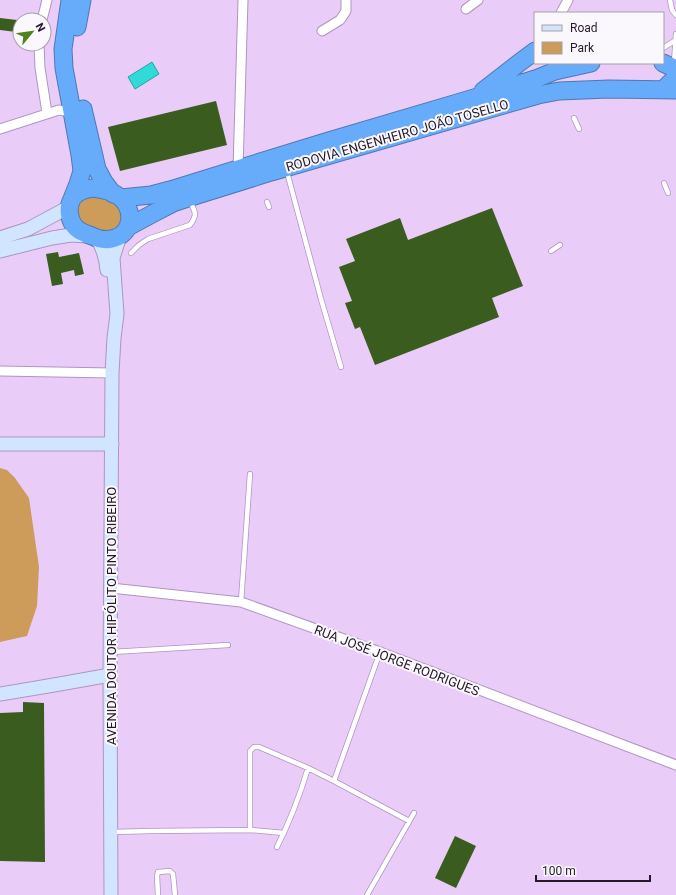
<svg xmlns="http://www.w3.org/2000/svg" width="676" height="895" viewBox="0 0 676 895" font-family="Roboto,sans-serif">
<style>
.green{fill:#cd9c5a}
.water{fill:#30dad8;stroke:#2ca0a3}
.building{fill:#3a5c1f}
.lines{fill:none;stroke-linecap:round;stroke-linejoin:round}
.lane-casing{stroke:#af95be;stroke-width:6}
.street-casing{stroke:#af95be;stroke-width:11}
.secondary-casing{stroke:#af95be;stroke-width:15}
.highway-casing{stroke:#4f78b1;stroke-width:19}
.lane{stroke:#fff;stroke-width:4.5}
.street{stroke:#fff;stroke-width:9}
.secondary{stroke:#d1e6fe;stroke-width:13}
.highway{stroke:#67abfb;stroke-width:17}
.labels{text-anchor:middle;stroke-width:4;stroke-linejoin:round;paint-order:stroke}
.street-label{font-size:13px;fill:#231928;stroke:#fbf8fd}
</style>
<rect width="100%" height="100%" fill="#e9cdf8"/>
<path class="green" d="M95,193L122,207L124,223L113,234L84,228L74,208L76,202Z
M0,468L7,470L15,478L29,498L39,567L37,606L27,636L0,642Z"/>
<path class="water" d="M152,62L159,74L135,89L128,77Z"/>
<path class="building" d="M0,18L17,20L16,32L0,30Z
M216,101L227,145L120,171L108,127Z
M492,208L523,286L492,298L499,317L375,365L360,327L355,329L345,303L352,301L339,267L355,261L346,239L400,218L408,240Z
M58,252L59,257L79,253L84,274L75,276L74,270L61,273L63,284L52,286L46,254Z
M23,702L44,703L45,862L0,861V713L23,712Z
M455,836L476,846L456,888L435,878Z"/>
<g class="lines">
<defs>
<path id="lane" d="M670,0L672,10L676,15
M663,48L676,40
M674,63L676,34
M574,118L579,129
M287,172L321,299L341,367
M664,183L668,193
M267,202L269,207
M551,251L560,245
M131,253L139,245L148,239L190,225C198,214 195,212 190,201
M241,602L250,474
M112,652L228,645
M380,652L334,781L409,821
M250,830V751L254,747H259L308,768L334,781
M112,832L151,831L250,830L284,833
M277,847C290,821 300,795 308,768
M158,895L157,876L158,872L170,871L173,874L175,895
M367,895L414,813"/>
<path id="street" d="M466,9L478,0
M561,13L568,0
M42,20L47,0
M322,31L340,20L346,11V0
M39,44L40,68L47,113
M0,129L59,110L65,111L73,117
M238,169L243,0
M0,371L112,373
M111,588L241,602L380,652L676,765"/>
<path id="secondary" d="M0,238L28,229L69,207
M97,239C104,249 106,259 107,270
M0,251L52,238L71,235L88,236
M0,444H112
M0,694L54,685L110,675
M111,895L110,675L112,373L114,338L117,314L113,258L120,236"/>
<path id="highway" d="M70,0L63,49L64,68L80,155L82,171L78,184L72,199
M77,27L82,0
M663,63L674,68L676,72
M663,90L675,78L676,75
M483,91L519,63L535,51
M83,109L97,169L104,182L113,194
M93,188C102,189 114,192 121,198C134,210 133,232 115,238C107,241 100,240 92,236C86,234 80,232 76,228C69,221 67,208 72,199C76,192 85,189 93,188Z
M121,198L151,195L170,190L325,142L474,98L538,78L555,71L591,63
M128,227L152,214L173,203L188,198L271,172L538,95L559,91L609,89L676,90"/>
</defs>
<use href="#lane" class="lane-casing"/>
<use href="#street" class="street-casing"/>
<use href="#secondary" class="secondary-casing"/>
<use href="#highway" class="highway-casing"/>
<use href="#lane" class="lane"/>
<use href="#street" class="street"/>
<use href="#secondary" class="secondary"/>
<use href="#highway" class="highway"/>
</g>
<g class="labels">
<g class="street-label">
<text transform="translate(397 135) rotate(-16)" y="5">RODOVIA ENGENHEIRO JOÃO TOSELLO</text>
<text transform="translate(111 616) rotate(-90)" y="5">AVENIDA DOUTOR HIPÓLITO PINTO RIBEIRO</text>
<text transform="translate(397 660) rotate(21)" y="5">RUA JOSÉ JORGE RODRIGUES</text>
</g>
</g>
<rect x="534" y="12" width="130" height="52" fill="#fbf8fd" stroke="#a59fa8"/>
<rect x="542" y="25" width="20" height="6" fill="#d1e6fe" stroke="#a59fa8"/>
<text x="570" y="32" font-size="12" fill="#231928">Road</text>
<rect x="542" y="42" width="20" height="12" fill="#cd9c5a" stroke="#a59fa8"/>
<text x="570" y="52" font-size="12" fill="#231928">Park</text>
<g transform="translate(32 32) rotate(61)"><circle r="19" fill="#fbf8fd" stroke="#a59fa8"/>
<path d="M0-3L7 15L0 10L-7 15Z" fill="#4f841c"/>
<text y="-6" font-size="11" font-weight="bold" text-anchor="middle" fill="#231928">N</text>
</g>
<path d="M536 875v6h114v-6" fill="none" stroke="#231928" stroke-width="2"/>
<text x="542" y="875" font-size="12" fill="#231928" stroke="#fbf8fd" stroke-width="3" paint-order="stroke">100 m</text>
</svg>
